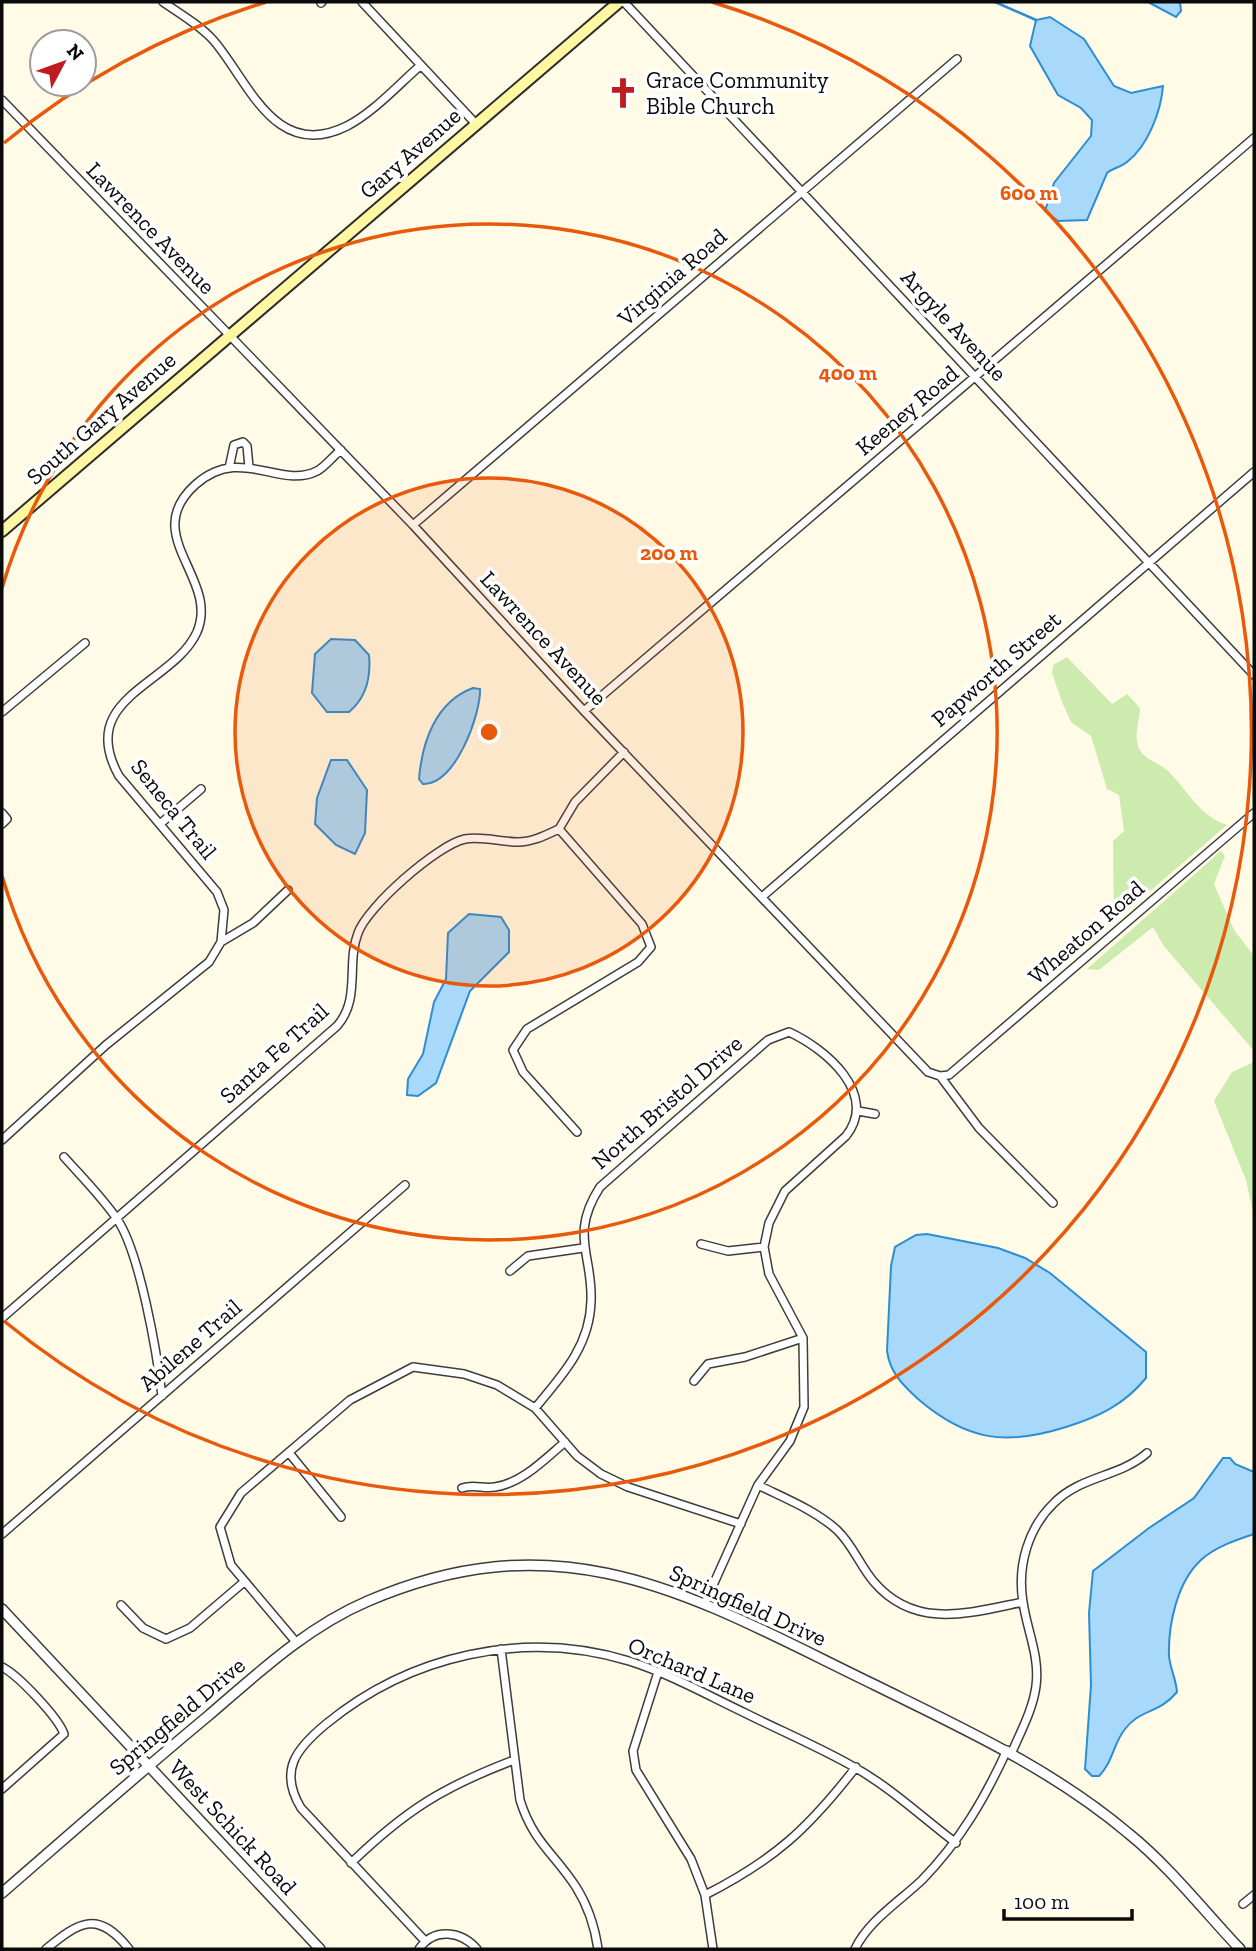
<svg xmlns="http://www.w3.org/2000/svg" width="1256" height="1951" viewBox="0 0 1256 1951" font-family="'Zilla Slab',serif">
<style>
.green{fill:#cdebaf}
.water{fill:#a8d9fa;stroke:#2b8dd4;stroke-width:2}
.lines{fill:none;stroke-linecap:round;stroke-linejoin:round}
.stream{stroke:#2b8dd4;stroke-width:2.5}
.minor-casing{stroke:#3d3d3d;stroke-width:10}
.tertiary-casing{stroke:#3d3d3d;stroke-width:12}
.secondary-casing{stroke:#2c2c2c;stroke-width:14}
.minor{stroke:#fff;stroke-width:7}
.tertiary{stroke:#fff;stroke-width:9}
.secondary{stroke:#fff7a1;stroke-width:10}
.ring{fill:none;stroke:#e8590c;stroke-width:3.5}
.labels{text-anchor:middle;stroke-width:7;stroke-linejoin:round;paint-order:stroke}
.poi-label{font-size:23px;fill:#0a0a0a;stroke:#fff;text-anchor:start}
.street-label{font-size:23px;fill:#0a0a0a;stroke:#fff}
.centre{fill:#e8590c;stroke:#fff;stroke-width:3.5}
.ring-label{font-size:21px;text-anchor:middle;font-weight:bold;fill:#e8590c;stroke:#fff;stroke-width:7;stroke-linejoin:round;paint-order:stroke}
</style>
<rect width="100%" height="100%" fill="#fffbe6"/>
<path class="green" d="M1067,657L1112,704L1127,694L1140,708C1140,719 1135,732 1137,741C1139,759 1156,761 1167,770C1187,789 1199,816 1227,825L1114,922L1113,841L1124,831L1119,795L1107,789L1091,736L1071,722L1062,702L1052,673L1053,665Z
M1221,851L1225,856L1214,884L1234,930L1254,956V1051L1163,945L1153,927L1099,970L1087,969Z
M1254,1062V1216L1246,1180L1214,1101L1232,1072Z"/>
<path class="water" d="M1148,2H1180L1181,11L1176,17Z
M1050,17L1084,39L1114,86L1131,93L1163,86C1161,111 1148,146 1127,162C1121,167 1113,168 1107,173L1087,220L1058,221L1045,211L1054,183L1091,136L1092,120L1081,108L1058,95L1030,46L1036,20Z
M331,639L355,640L369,655C371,677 367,697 349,712H327L312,693L315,654Z
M473,688L480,689C481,714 455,786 423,784L419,779C422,743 435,702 473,688Z
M331,760H347L367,790L365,833L355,854L336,845L315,824L317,798Z
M469,914L501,917L509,930V952L470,991L436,1083L418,1096L407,1095L408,1079L423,1054L434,1002L446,979L448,933Z
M927,1234L998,1248L1025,1258L1050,1273L1146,1352V1378C1124,1405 1098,1417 1066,1427C1006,1446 967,1441 918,1399C903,1385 890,1373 887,1351L891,1266L895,1247L916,1235Z
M1223,1458H1230L1235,1464L1254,1472V1534C1236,1540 1215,1547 1201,1560C1177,1582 1168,1625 1169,1656C1170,1668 1176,1679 1177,1692C1159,1714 1140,1709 1125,1729C1113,1744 1113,1762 1099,1776H1092L1085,1769L1091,1685L1089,1613L1093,1571L1149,1528L1194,1498Z"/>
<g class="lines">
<path class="stream" d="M995,2L1036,20"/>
<defs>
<path id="minor" d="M163,2C180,14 200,25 214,41C249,82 275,162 347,126C374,112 398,85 421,65
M362,2L476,124
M624,2L1254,675
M321,3L322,2
M2,100L413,525L584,711L928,1072L940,1076L979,1128L1053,1203
M229,468L234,445L243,442L247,446L249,467
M413,525L957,59
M584,711L1254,138
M2,712L85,643
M2,813L7,819L2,824
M160,824L201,789
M559,829L642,924L651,947L638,962L527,1029L513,1050L523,1072L577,1132
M763,896L1254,472
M221,942L253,923L288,890
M940,1076L949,1075L1254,813
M858,1111L875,1114
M2,1140L106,1045L209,962L221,942L224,910L217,892L119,776C75,697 173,685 197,632C220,578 139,536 195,485C241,444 279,490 317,471C325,467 333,456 341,450
M64,1157C82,1177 102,1197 117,1219C140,1253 157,1353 162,1396
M701,1244L728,1251L764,1247
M510,1271L528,1256L583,1248
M2,1318L337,1026C361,999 346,964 358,933C367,907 437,845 465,839C482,836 501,842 518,842C533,842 546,835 559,829L575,802L624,752
M694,1381L708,1364L745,1357L803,1338
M535,1408C562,1376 590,1346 591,1301C593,1255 569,1235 600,1187L768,1040L789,1032C826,1049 879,1094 846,1136L785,1191L769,1223L764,1247L769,1274L803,1338L804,1407L790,1441L758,1485L705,1603
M290,1454L341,1517
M758,1485C784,1498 815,1510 837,1530C853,1545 860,1566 874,1582C915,1630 969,1613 1023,1602
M462,1488C474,1484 483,1489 495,1487C522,1483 544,1460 565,1442
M2,1534L405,1185
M121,1605L143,1628L166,1639L190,1628L244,1582
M296,1642L231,1565L220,1527L241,1493L350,1400L413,1367L464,1374L497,1385L535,1408L577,1456L601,1474L628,1487L741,1524
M501,1649L520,1800C533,1842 554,1853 576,1887C588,1906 595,1928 598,1949
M2,1667C18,1675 58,1717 64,1734L2,1789
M658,1672L633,1751L636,1770L691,1859L705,1895L713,1949
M1012,1752C1021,1731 1033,1709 1036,1686C1040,1656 1027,1631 1023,1602C1017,1566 1028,1528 1054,1503C1080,1476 1120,1477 1147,1453
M351,1863C406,1810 443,1787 514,1760
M705,1895C774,1860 808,1829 856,1767
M1243,1904L1254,1895
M425,1941L301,1808C278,1770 297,1748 326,1724C410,1655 524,1629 629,1661C670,1674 707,1695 745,1713C781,1731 819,1747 854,1767C890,1787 923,1818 956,1843
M46,1949C80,1921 98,1910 129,1949
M419,1949C434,1927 461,1931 477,1949
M855,1949C868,1921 900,1901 922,1880C960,1841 985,1798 1007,1750"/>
<path id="tertiary" d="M2,1609L320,1949
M2,1893C70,1834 138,1774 208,1716C258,1673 307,1627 368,1601C568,1515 699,1600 875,1685C964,1729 1052,1769 1128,1833C1169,1866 1204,1911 1240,1949"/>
<path id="secondary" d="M2,531L619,2"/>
</defs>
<use href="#minor" class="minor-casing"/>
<use href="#tertiary" class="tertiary-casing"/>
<use href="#secondary" class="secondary-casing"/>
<use href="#minor" class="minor"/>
<use href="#tertiary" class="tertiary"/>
<use href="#secondary" class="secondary"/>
</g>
<circle cx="489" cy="732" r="254" fill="#e8590c" fill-opacity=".12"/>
<g class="ring">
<circle cx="489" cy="732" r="254"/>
<path d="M2 588A508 508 0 1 1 2 876"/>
<path d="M4 143A763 763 0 0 1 266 2M712 2A763 763 0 1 1 4 1321"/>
</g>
<defs>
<symbol id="church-bare" viewBox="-9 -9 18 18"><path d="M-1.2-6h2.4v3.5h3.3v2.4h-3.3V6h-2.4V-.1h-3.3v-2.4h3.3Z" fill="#c01b20" stroke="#fff" stroke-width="2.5" paint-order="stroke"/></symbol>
</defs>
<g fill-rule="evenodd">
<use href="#church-bare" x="601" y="71" width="44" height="44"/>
</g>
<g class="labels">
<g class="poi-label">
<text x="646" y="88">Grace Community<tspan x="646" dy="26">Bible Church</tspan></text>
</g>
<g class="street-label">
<text transform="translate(410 153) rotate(-41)" y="8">Gary Avenue</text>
<text transform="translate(151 228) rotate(46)" y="8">Lawrence Avenue</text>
<text transform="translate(672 277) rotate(-41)" y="8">Virginia Road</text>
<text transform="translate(954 325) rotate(47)" y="8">Argyle Avenue</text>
<text transform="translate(907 410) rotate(-40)" y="8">Keeney Road</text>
<text transform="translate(101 418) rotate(-41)" y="8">South Gary Avenue</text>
<text transform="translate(544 638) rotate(47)" y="8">Lawrence Avenue</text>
<text transform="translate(996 669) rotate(-41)" y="8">Papworth Street</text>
<text transform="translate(174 809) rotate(51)" y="8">Seneca Trail</text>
<text transform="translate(1086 932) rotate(-41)" y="8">Wheaton Road</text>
<text transform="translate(274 1053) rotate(-42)" y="8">Santa Fe Trail</text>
<text transform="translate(667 1102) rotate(-41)" y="8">North Bristol Drive</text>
<text transform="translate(190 1345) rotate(-41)" y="8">Abilene Trail</text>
<text transform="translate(748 1605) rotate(24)" y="8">Springfield Drive</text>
<text transform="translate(692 1670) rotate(23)" y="8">Orchard Lane</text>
<text transform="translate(177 1716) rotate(-40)" y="8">Springfield Drive</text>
<text transform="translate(233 1827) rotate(47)" y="8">West Schick Road</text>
</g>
</g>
<circle cx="489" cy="732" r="10" class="centre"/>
<g class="ring-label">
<text x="1029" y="200">600 m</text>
<text x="848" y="380">400 m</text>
<text x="669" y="560">200 m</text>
</g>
<rect width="1256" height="1951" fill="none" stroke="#0a0a0a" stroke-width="7"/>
<g transform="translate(63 63) rotate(49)"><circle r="33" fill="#ffffff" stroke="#9d9d9d" stroke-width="2"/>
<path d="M0-5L12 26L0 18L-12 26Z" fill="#c01b20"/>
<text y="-10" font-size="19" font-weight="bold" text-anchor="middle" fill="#0a0a0a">N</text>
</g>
<path d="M1004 1909v10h128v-10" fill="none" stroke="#0a0a0a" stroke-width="3.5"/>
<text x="1014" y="1909" font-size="21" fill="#0a0a0a" stroke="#ffffff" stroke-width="5" paint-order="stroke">100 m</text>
</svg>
